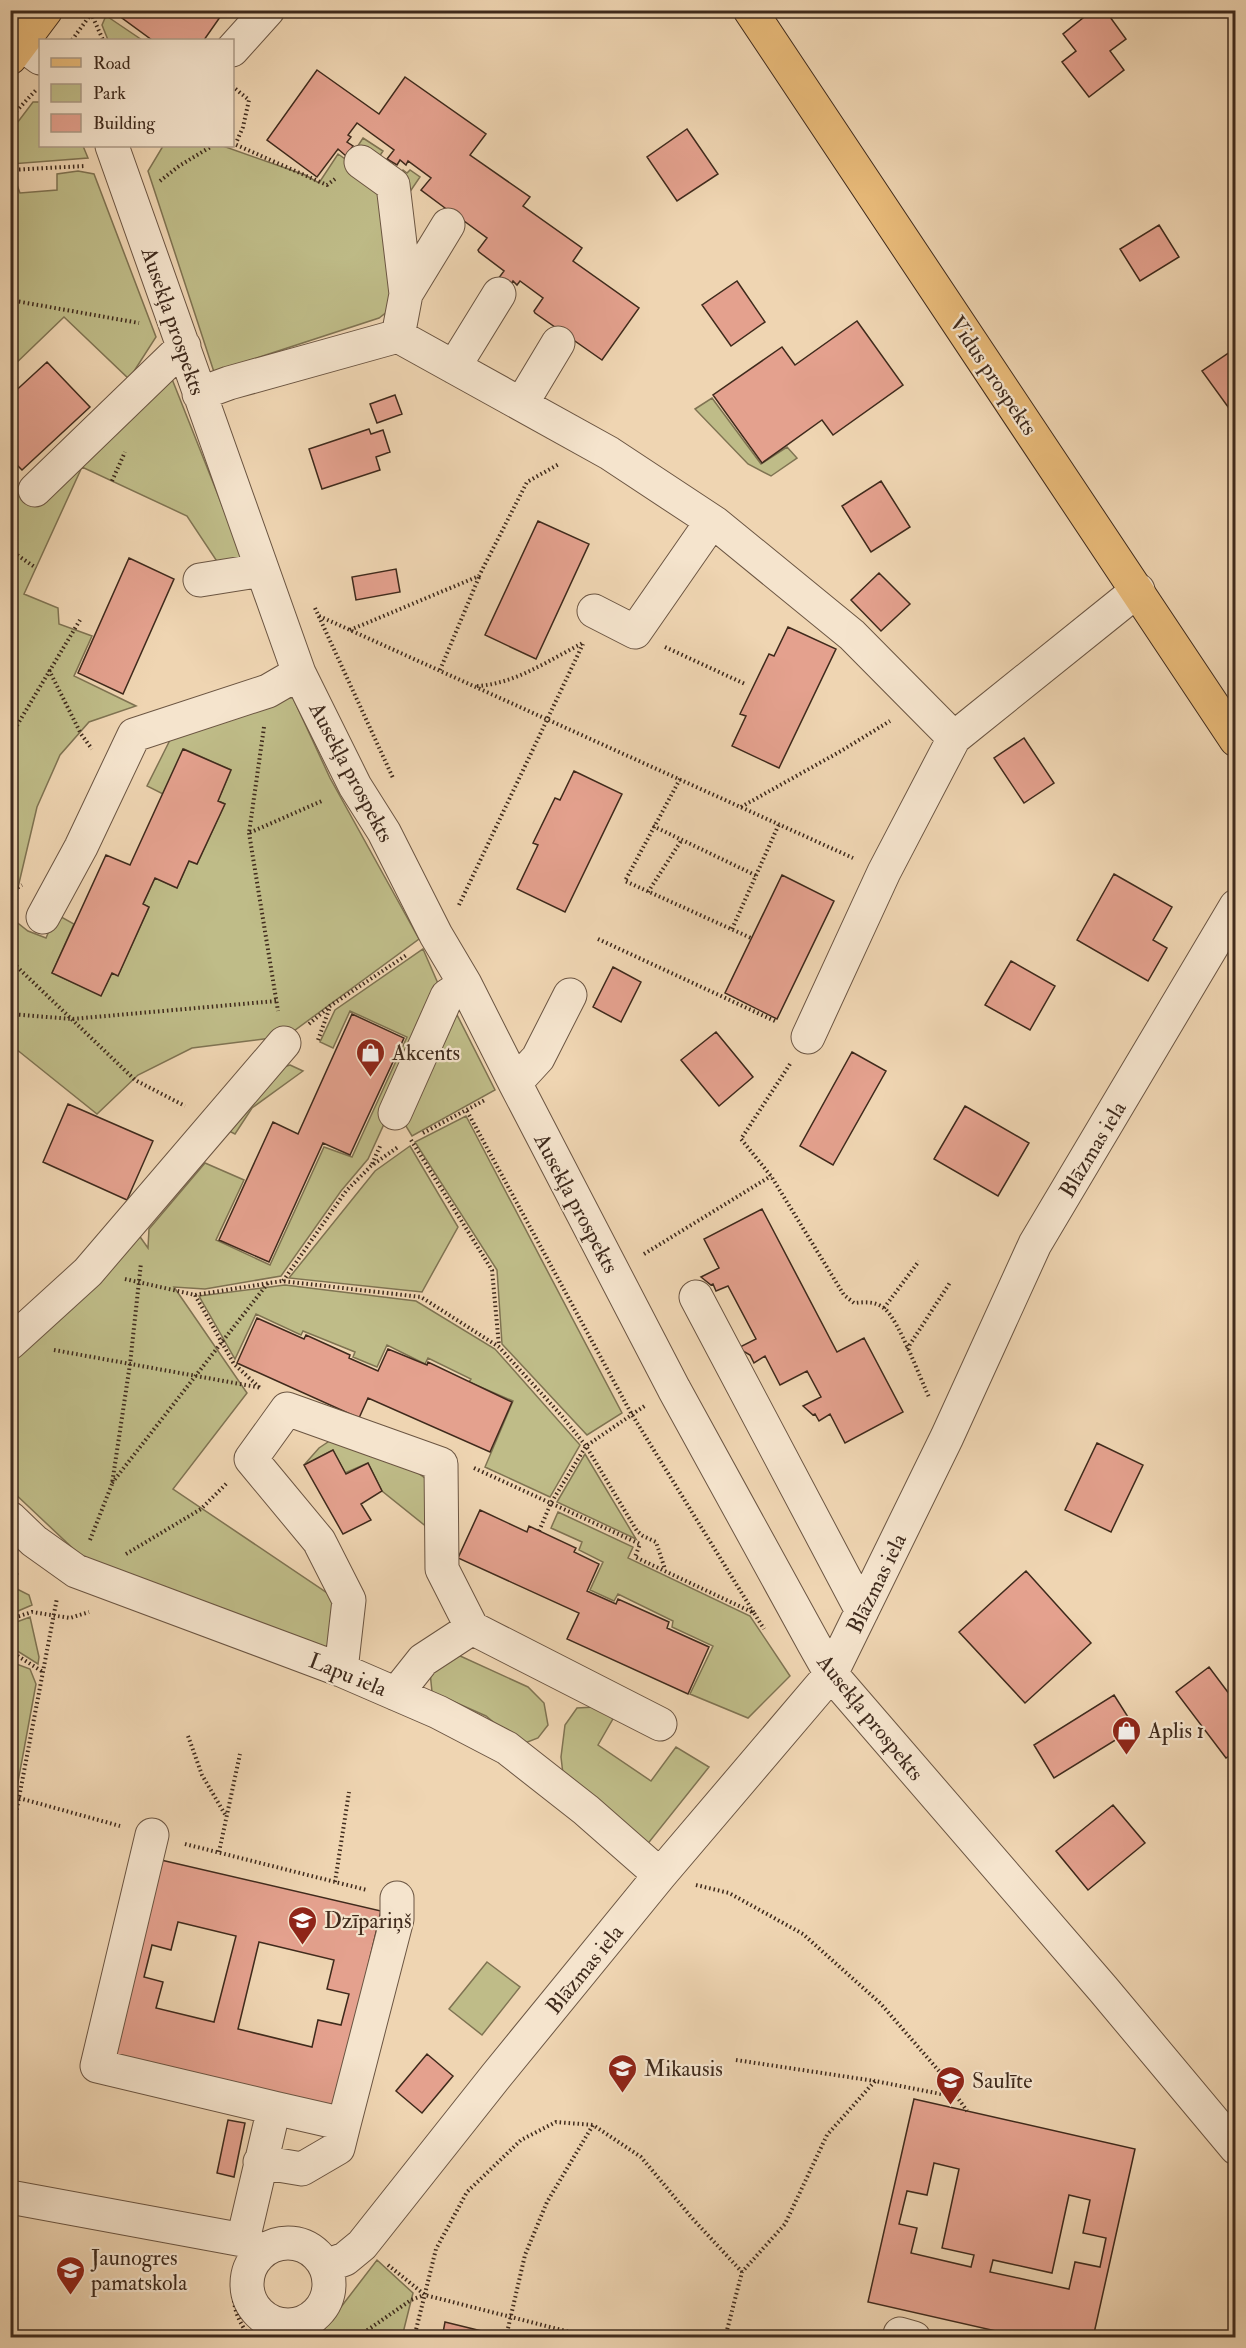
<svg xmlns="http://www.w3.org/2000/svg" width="1246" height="2348" viewBox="0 0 1246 2348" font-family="'IM FELL Double Pica',serif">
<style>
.green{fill:#bfbc88;stroke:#7f7352;stroke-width:1.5}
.building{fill:#e4a18e;stroke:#3f2a1c;stroke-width:1.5;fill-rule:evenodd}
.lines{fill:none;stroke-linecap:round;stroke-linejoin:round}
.minor-casing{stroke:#6b5542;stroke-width:35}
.major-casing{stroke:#3f2a1c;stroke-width:35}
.path{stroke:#3f2a1c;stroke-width:4;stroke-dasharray:1.5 3;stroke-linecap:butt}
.minor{stroke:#f5e4cd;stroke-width:33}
.major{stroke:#e8ba79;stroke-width:33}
.labels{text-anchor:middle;stroke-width:4.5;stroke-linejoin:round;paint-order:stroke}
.street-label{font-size:22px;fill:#3f2a1c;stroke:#f5e4cd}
.poi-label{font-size:22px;fill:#3f2a1c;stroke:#f5e4cd;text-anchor:start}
</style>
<rect width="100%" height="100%" fill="#efd5b2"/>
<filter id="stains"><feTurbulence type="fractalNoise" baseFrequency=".00333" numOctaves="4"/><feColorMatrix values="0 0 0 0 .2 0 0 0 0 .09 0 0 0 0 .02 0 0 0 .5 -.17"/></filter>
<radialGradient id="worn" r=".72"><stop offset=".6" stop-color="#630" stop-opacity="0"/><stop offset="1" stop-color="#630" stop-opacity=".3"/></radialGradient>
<path class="green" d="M108,17L142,40H108L102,25L105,18Z
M33,102H40V146H83L88,158L11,164V131Z
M363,138L383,151L377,160L399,175L403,170L407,173L410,170L420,177L409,193L392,308L379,318L214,372L148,171L163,146H223L305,175L319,183L338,154L348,161Z
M78,171L94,174L156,337L129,379L64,317L11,368V178L14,177L20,193L57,190V174Z
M170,374L247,568L224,572L187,516L82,467L24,594L58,608L59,624L92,636L74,676L136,706L89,722L60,755L37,807L11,917L10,483L35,506Z
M712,398L761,464L787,447L797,458L771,476L748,464L695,409Z
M276,697L293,698L330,778L419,939L287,1036L192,1048L138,1075L97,1114L11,1045L10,917L28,931L46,938L56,914L74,924L52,973L101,995L112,973L118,975L149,907L143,904L155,878L177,888L189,861L197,864L225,804L218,801L231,770L184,749L163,794L147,786L170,740Z
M423,949L443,995L368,1159L341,1191L281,1276L205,1289L174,1287L247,1393L173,1489L336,1599L335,1659L81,1556L11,1490L10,1358L138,1234L148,1248L149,1229L205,1163L244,1180L216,1240L270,1265L324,1147L352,1157L407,1037L350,1011L333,1048L320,1042L335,1010Z
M449,999L495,1090L412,1136L398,1113Z
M290,1065L303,1071L252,1108L235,1134L227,1130L274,1070Z
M466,1116L622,1413L587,1435L502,1344L497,1270L415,1142Z
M410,1146L458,1227L422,1292L289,1278L375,1171Z
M285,1285L416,1301L495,1349L580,1445L550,1497L485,1467L513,1401L469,1382L471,1379L428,1358L425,1364L387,1345L377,1367L353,1357L355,1352L303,1331L301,1335L256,1314L235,1359L199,1296Z
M331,1440L411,1468L429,1481L428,1528L382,1491L368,1463L345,1473L333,1450L304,1465L319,1448Z
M585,1454L636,1539L557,1502Z
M558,1512L633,1547L628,1558L750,1616L790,1676L748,1718L690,1694L713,1646L672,1627L673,1621L618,1594L614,1601L590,1590L603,1562L579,1550L582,1542L551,1528Z
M15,1588L29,1595L32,1605L11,1614V1591Z
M30,1617L39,1657L38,1664L11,1647V1624Z
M458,1655L528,1687L544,1703L548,1725L538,1738L525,1743L512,1738L486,1716L432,1692L430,1672Z
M11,1662L30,1669L36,1684L11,1820Z
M595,1707L614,1717L598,1745L651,1781L676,1747L709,1767L646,1846L563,1774L561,1757L565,1725L577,1708Z
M487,1962L520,1987L482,2035L449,2009Z
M377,2260L413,2293L402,2337H318Z"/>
<path class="building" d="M127,10H225L204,40H152L122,18Z
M1093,10H1105L1126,39L1110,51L1124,70L1089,97L1062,62L1076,51L1063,34Z
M317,70L379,114L405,77L486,134L470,155L530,197L523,206L582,248L573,261L639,308L602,360L535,313L534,311L543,298L520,281L517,285L513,281L509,287L498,279L504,271L479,252L478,250L487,238L464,221L462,224L449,211L421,190L431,178L408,161L406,165L400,160L397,165L387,159L394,150L357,123L348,135L351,137L347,142L353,146L346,156L338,149L317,177L267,140Z
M687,129L718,174L677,201L647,157Z
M1159,225L1179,257L1140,281L1120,249Z
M737,281L765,322L731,346L702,305Z
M857,321L903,385L833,435L822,420L762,463L713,395L782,347L795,365Z
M1236,348V418L1202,371Z
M47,362L90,407L22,470L10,458V396Z
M395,395L402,414L377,423L370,404Z
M369,429L371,434L383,430L390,452L376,457L380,470L322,489L309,449Z
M881,481L910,527L871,552L842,506Z
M538,521L589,544L536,659L485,635Z
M129,558L174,579L123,694L78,673Z
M396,569L400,592L356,600L352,577Z
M879,573L910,604L881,631L851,600Z
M788,627L836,649L779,768L732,746L746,716L740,714L769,654L774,656Z
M1024,738L1054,783L1024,803L994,758Z
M183,749L231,770L218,801L225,804L197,864L189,861L177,888L155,878L143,904L149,907L118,976L112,973L101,996L52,973L106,855L130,865Z
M574,771L622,794L565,912L517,889L538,845L533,843L555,798L560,800Z
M1114,874L1172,907L1153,940L1167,948L1148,981L1077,940Z
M782,875L834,901L777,1019L725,993Z
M1011,961L1055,986L1030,1030L985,1005Z
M613,967L641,982L621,1022L593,1007Z
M352,1014L404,1038L350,1155L323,1143L269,1262L219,1240L273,1122L298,1134Z
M716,1032L753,1077L719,1106L681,1060Z
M852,1052L886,1071L833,1165L800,1146Z
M68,1104L153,1141L127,1200L43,1162Z
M965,1106L1029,1143L998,1196L934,1159Z
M762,1209L837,1352L864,1338L903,1412L845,1443L830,1414L819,1421L815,1414L813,1415L803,1406L821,1397L807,1371L780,1385L765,1356L754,1363L750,1355L738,1348L756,1339L728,1286L716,1291L713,1284L711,1285L701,1277L719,1268L704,1239Z
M257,1318L304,1339L306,1335L350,1355L349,1358L378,1371L388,1349L427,1365L428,1362L512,1402L490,1452L368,1398L359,1418L237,1363Z
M1097,1443L1143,1465L1111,1532L1065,1510Z
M333,1450L346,1474L368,1463L382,1491L361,1504L371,1520L343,1534L304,1465Z
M480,1510L527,1532L529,1526L576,1548L574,1552L599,1564L587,1591L616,1604L618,1599L669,1622L667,1628L709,1647L688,1694L567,1639L579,1613L458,1558Z
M1026,1571L1091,1643L1025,1703L959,1632Z
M1209,1667L1236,1703V1751L1226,1758L1176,1692Z
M1114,1695L1135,1728L1054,1778L1034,1745Z
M1113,1805L1145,1843L1088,1890L1056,1851Z
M161,1860L381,1911L334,2112L114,2061ZM178,1922L236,1936L214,2022L156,2008L163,1982L144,1977L152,1945L171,1950ZM259,1942L334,1960L327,1989L349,1994L341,2025L318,2020L312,2047L238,2029Z
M427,2054L453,2076L422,2113L396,2091Z
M914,2099L1135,2149L1093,2338H1027L868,2302ZM934,2163L959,2169L942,2248L974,2255L971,2267L911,2253L917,2228L899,2224L907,2191L927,2195ZM1069,2195L1090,2200L1083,2233L1106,2238L1100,2267L1075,2262L1069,2289L990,2272L993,2260L1052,2273Z
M228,2120L245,2123L234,2177L217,2173Z
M445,2322L506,2337L508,2338H442Z"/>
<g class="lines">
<defs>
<path id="minor" d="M10,36L40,58
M232,50L268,10
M112,146L299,673L355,786L384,832L436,935L465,984L515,1083L674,1389L814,1644L831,1674L1103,1989L1236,2148
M361,162L393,185L406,294L398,336L609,453L715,523L852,635L954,738L1138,590
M406,294L448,225
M454,367L499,294
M199,394L229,383L398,336
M522,403L558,343
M35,490L184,346
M200,580L262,570
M594,611L635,632L710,524L715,523
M43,917L81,847L134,735L268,691L299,673
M808,1037L884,872L954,738
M515,1083L538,1058L570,995
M395,1113L447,996L465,984
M696,1297L862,1611
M10,1343L88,1272L284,1043
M10,1518L34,1541L76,1571L341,1670L438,1712L507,1748L586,1810L660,1875
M341,1670L349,1600L319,1541L251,1459L287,1409L441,1464L442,1569L472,1628
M396,1694L423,1660L472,1628L660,1724
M152,1835L97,2066L274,2108
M344,2124L397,1919V1898
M10,2197L243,2240L262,2252
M243,2240L274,2108L344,2124L338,2148L302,2169L260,2162
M247 2284a41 41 0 1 1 82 0a41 41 0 1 1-82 0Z
M326,2266L345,2259L362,2245L496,2076L660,1875L831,1674L947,1437L1035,1244L1236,906
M900,2334L914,2338"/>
<path id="major" d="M750,10L1236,740
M10,58L46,10"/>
</defs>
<use href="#minor" class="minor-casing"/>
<use href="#major" class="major-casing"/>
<path class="path" d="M91,13L103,40
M72,40L94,10
M232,86L249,100L243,127L236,143
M10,118L36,90
M232,143L327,185L335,179
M10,170L85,166
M160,181L179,166L212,146
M10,300L139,323
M112,481L125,452
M10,550L36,568
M315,608L393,778
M319,616L853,858
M350,630L479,576L527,482L559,464
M665,647L745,684
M49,670L81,734L92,749
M440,670L479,577
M477,686C515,684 549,660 583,643
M264,727L249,833L324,800
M10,737L80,620
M680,779L625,881L751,938
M741,807L841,751L890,721
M653,826L757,876
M249,833L278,1011
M10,892L22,885
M648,892L681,841
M459,905L583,644
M732,929L779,824
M598,939L777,1022
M10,960L135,1080L185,1106
M10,1014L72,1019L276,1001
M309,1024L330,1006L408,954
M318,1040L330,1007
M790,1064L741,1139L771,1176L844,1295L854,1303C865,1302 876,1301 885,1309C899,1321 920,1378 929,1397
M467,1111L631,1413L754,1613
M423,1133L485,1100
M411,1140L492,1270L499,1346
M372,1164L381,1144
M644,1254L771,1176
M125,1279L195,1295L282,1281L421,1297L499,1347L561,1415L586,1446L637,1531L643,1536L656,1542L665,1569
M283,1281L346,1191L371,1166L398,1147
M195,1295L234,1364L260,1388
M884,1308L919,1261
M907,1349L951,1281
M54,1350L262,1388
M474,1468L640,1544L635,1557L754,1613L764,1629
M112,1483L268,1283
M539,1531L551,1503L586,1446L646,1405
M90,1540L112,1484L130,1364L141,1263
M126,1554L201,1509L227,1483
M10,1580L19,1571
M10,1619L32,1612L70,1618L89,1612
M10,1651L43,1672
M188,1736L202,1775L226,1816
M19,1798L120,1826
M185,1844L367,1890
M10,1845L57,1598
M219,1852L240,1754
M335,1882L349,1792
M696,1885L729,1893L803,1934L881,2004L939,2071L967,2111
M736,2060L875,2081
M388,2265L425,2295L593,2338
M236,2274C231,2303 234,2314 250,2338
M506,2337L525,2255L547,2202L593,2125L641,2157L692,2218L742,2272
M356,2338L411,2300L424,2295
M414,2338L436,2249L467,2192L521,2140L556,2122L593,2125
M725,2338L742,2272L785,2224L827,2135L875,2081L956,2097"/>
<use href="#minor" class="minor"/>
<use href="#major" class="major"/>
</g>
<defs>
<symbol id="shop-pin" viewBox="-11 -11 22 30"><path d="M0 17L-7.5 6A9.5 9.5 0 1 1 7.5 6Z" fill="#8f2418" stroke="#f5e4cd"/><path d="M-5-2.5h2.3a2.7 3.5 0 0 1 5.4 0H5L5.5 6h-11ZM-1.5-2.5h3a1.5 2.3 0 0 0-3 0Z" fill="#fff"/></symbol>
<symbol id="school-pin" viewBox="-11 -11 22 30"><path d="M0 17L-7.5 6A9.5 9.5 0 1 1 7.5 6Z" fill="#8f2418" stroke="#f5e4cd"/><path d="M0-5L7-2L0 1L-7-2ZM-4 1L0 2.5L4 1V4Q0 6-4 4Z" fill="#fff"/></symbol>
</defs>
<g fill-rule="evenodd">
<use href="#shop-pin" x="354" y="1036" width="33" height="45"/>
<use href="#shop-pin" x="1110" y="1714" width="33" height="45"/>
<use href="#school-pin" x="286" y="1904" width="33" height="45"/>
<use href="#school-pin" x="606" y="2052" width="33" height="45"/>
<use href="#school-pin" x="934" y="2064" width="33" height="45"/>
<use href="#school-pin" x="54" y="2254" width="33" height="45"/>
</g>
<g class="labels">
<g class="street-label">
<text transform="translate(174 321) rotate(71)" y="8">Ausekļa prospekts</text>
<text transform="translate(994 375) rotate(56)" y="8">Vidus prospekts</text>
<text transform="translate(352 772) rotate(62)" y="8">Ausekļa prospekts</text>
<text transform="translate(1092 1149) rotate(-59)" y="8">Blāzmas iela</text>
<text transform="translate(577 1203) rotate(62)" y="8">Ausekļa prospekts</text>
<text transform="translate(876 1583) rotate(-64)" y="8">Blāzmas iela</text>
<text transform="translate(348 1674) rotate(22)" y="8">Lapu iela</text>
<text transform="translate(871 1717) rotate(51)" y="8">Ausekļa prospekts</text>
<text transform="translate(584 1969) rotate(-51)" y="8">Blāzmas iela</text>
</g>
<g class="poi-label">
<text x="392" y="1060">Akcents</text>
<text x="1148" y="1738">Aplis 1</text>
<text x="324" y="1928">Dzīpariņš</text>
<text x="644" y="2076">Mikausis</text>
<text x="972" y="2088">Saulīte</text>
<text x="91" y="2265">Jaunogres<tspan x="91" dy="25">pamatskola</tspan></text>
</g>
</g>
<rect width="1246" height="2348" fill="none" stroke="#efd5b2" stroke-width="36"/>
<rect x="12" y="12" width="1222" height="2324" fill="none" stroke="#3f2a1c" stroke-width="3"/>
<rect x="18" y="18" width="1210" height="2312" fill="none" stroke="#3f2a1c" stroke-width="1.5"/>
<rect x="39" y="39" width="195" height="108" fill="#f5e4cd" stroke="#ac9a86" stroke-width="1.5"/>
<rect x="51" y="58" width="30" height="9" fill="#e8ba79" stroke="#ac9a86" stroke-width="1.5"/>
<text x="93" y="69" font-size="18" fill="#3f2a1c">Road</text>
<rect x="51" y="84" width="30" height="18" fill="#bfbc88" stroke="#ac9a86" stroke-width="1.5"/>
<text x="93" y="99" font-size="18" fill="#3f2a1c">Park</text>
<rect x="51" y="114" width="30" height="18" fill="#e4a18e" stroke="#ac9a86" stroke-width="1.5"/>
<text x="93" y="129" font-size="18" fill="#3f2a1c">Building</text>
<rect width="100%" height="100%" filter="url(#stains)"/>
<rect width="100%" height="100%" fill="url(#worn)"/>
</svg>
